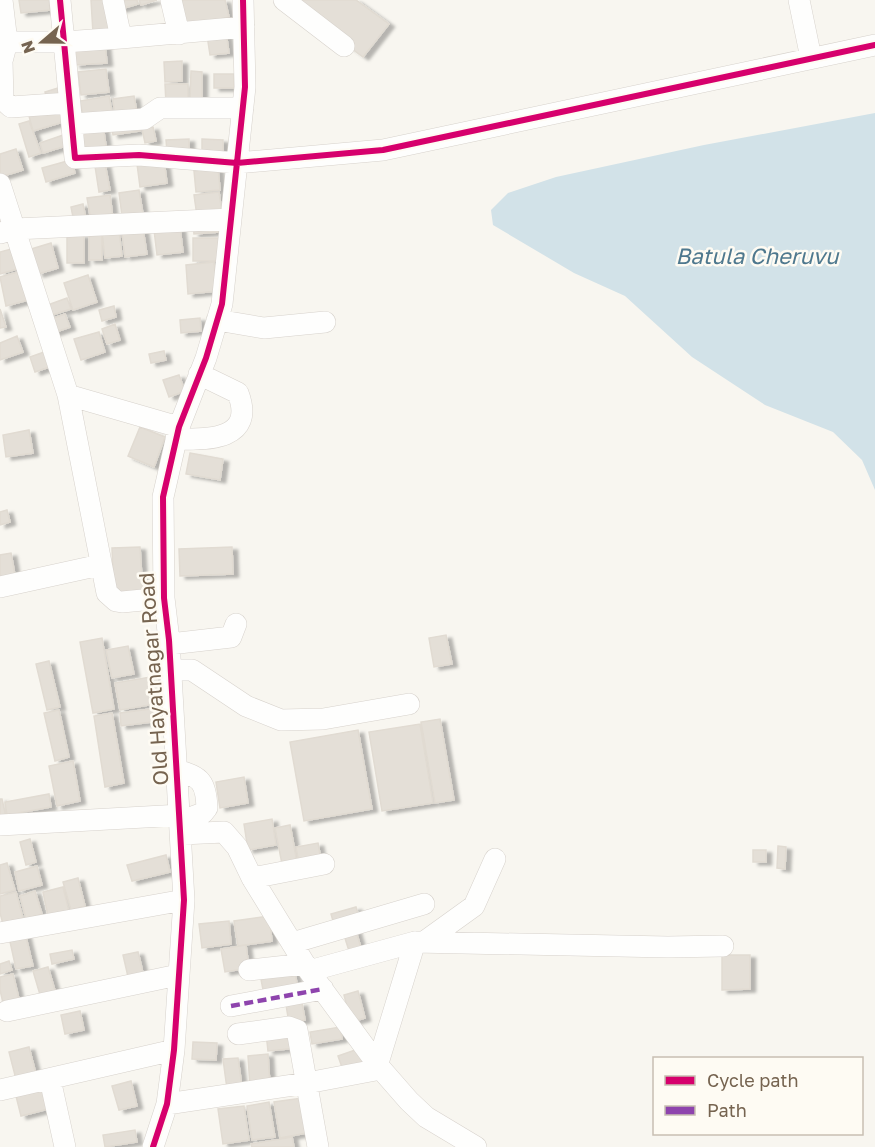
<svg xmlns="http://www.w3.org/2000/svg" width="875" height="1147" viewBox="0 0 875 1147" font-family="'Golos Text',sans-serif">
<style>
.water{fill:#d2e2e8}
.building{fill:#e4dfd7;stroke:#e1dbd2;stroke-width:1.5;filter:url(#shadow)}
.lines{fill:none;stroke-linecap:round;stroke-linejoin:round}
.minor-casing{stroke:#d7d2cc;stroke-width:22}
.minor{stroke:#fefefd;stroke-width:21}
.quiet{stroke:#8e44ad;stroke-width:4.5;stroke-dasharray:9 4.5;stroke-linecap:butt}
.cycleway-casing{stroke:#fefbf3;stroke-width:10}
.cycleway{stroke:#d6006c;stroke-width:6}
.labels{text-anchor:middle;stroke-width:5;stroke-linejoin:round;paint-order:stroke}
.street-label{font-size:21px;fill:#766450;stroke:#fefbf3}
.water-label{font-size:22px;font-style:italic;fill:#4e788e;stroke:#fefbf3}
</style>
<defs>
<filter id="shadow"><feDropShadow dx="5.5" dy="3" stdDeviation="1.5" flood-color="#0004"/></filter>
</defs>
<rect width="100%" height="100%" fill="#f8f6f0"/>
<path class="water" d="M875,113V490L862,460L833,432L765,405L692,357L625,296L574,273L493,225L491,210L508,193L556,177L704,145Z"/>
<path class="building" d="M19,0H49L50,10L21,13Z
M91,0H110L111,32L93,33Z
M114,0H137L138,4L117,10Z
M139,0H157L141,5Z
M183,0H225L229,17L182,27L176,2Z
M295,0H356L389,24L363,57L292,4Z
M226,32L229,53L210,55L207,35Z
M105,44L107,63L75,65L73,45Z
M182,61V81L165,82L164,62Z
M106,69L109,92L81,95L78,72Z
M191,71L202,72V99H190Z
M214,74H234V88H214Z
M165,84H188V103L166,104Z
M58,88L61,100L48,103L45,92Z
M109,96L113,116L84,121L80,101Z
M134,96L137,113L115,117L113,99Z
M59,108L63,122L33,131L29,116Z
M29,121L41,153L29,157L19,124Z
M138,122L140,131L113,135L111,126Z
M103,126L107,152L82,156L77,131Z
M153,127L156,141L145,143L142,129Z
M66,134L69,145L43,153L40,143Z
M189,139V151L167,152L166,140Z
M202,139L223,140V154H202Z
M16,149L23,170L0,177V154Z
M71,160L75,173L46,182L42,168Z
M164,160L167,183L140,187L137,164Z
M105,164L110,190L99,192L95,166Z
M218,168L220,190L196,192L194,171Z
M139,190L144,220L123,223L119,193Z
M219,192L222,213L197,216L194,195Z
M110,195L113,218L91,221L87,198Z
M83,204L87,224L75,227L71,207Z
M218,221L219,232L194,234L193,223Z
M180,227L183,252L157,255L154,230Z
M143,229L147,254L125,257L122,232Z
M119,230L122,256L105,258L102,232Z
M67,235H84V263H67Z
M89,235H102V260H89Z
M193,238H221L222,261H193Z
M51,243L58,268L38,274L31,249Z
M19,247L24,267L0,274V252Z
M214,262L217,291L188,294L186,265Z
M25,270L32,299L6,306L0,277Z
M88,275L97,302L73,310L64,283Z
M67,298L71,309L49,316L45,306Z
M114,306L116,317L102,321L99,310Z
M0,309L6,327L0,328Z
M65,314L70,327L53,333L48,320Z
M200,318L201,331L181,333L180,320Z
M115,324L120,340L107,344L102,329Z
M99,332L105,352L81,360L74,339Z
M17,336L23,352L0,360V343Z
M47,351L52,366L35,372L30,357Z
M164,351L166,360L151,363L149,354Z
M179,375L185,391L169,397L163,380Z
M140,427L165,437L154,467L128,456Z
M29,430L33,453L6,457L3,435Z
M190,453L223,459L220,480L186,474Z
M7,510L10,522L0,525V512Z
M140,547L143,596L114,597L112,548Z
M232,547L233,574L180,576L179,549Z
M11,553L16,581L0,584V555Z
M446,635L452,664L434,667L429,638Z
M102,638L114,709L93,713L80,642Z
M128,646L134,674L112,678L106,650Z
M49,661L60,707L47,710L36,664Z
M156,676L161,703L120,710L115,683Z
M158,708L159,721L121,726L120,713Z
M59,710L69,757L55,761L44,713Z
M112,713L124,783L105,787L94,716Z
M440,719L454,800L435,803L421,722Z
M420,724L433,803L382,811L369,732Z
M358,730L372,809L304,821L290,742Z
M73,761L80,801L57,806L49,766Z
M244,777L248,803L220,808L216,782Z
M49,794L51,807L7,815L5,802Z
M0,799H2L6,817L0,819Z
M272,819L276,845L248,850L244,824Z
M290,825L297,862L282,864L275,828Z
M30,839L36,862L26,865L20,842Z
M318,843L321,860L299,864L296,847Z
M778,846L786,847L785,869L777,868Z
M753,850H766V862H753Z
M166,855L170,872L132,881L127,865Z
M7,863L15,890L0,894V865Z
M37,866L42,885L19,891L15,872Z
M78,878L85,906L71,910L63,882Z
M63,887L69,911L48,916L43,892Z
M35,891L42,914L26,919L20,896Z
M16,892L23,918L3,924L0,913V896Z
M356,907L360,920L335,928L331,914Z
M269,916L272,941L238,946L234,921Z
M229,921L231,944L202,948L199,924Z
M355,928L362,951L350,954L343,932Z
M25,933L33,966L16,969L9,937Z
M246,945L249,968L225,972L221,949Z
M72,950L74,959L52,964L50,954Z
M138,952L144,977L129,981L123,955Z
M722,955H750V989L722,990Z
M9,961L12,970L0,974V964Z
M48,967L56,994L41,998L33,971Z
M294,968L298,989L264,995L260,974Z
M13,974L19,999L3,1003L0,990V977Z
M358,991L365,1018L351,1022L344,995Z
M302,1003L305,1020L289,1023L286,1005Z
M80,1011L84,1030L65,1034L61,1015Z
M340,1027L342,1039L312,1044L310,1032Z
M295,1030L297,1048L268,1051L266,1033Z
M193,1042L217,1043L216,1060L192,1059Z
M29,1047L37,1078L17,1083L9,1052Z
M361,1048L367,1065L344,1073L338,1056Z
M268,1054L270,1086L250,1087L248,1056Z
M238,1058L242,1087L227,1089L223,1059Z
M131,1081L137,1106L119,1110L112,1086Z
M46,1088L52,1108L21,1116L16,1096Z
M302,1098L307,1133L280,1138L274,1102Z
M269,1102L275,1137L252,1140L247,1106Z
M244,1106L249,1140L223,1144L218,1109Z
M135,1130L137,1142L105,1147L103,1135Z
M292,1137L294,1147H252L251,1144Z"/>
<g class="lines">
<defs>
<path id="minor" d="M2,0L7,42H64L121,38
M60,0L75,158L139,155L237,163L383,150L875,45
M113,0L121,38L244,27
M171,0L179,34
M284,0L344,46
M799,0L811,58
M7,42L2,61L3,100L11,107L69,103
M72,124L144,119L160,108H243
M0,184L68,395L107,593L116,601L122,602L164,598
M0,233L15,229L231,219
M217,320L264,328L325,322
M68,395L179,427
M176,439C208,440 256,440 238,393L199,374
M0,587L100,565
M170,644L231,637L236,624
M171,670H192L246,706L281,720L323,719L409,704
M177,770C201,777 206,782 207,808L203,813L181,821
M0,825L181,815
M182,834L224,832L237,847L252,878L309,971L381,1069L409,1101L426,1117L476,1147
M252,878L324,864
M0,933L184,900
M424,942L474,906L495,859
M292,943L424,904
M249,970L305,964
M309,971L415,942L668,947L723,946
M231,1006L323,989
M7,1011L178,975
M238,1034L289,1027L297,1030L318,1147
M378,1063L415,942
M50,1079L65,1147
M0,1090L174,1050
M167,1104L307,1083L381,1069
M153,1147L167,1104L174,1050L184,900L169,640L164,598L163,497L179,427L206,358L222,304L245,87L243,0"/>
</defs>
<use href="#minor" class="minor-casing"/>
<use href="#minor" class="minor"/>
<path class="quiet" d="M231,1006L323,989"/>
<defs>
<path id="cycleway" d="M60,0L75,158L139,155L237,163L383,150L875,45
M153,1147L167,1104L174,1050L184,900L169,640L164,598L163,497L179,427L206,358L222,304L245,87L243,0"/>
</defs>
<use href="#cycleway" class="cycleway-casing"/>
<use href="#cycleway" class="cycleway"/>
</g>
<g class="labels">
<g class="street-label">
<text transform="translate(154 679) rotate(-94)" y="7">Old Hayatnagar Road</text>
</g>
<g class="water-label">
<text x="757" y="264">Batula Cheruvu</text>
</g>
</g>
<rect x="653" y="1057" width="210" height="78" fill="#fefbf3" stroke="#c8bfb2" stroke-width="1.5"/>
<rect x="665" y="1076" width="30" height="9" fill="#d6006c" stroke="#c8bfb2" stroke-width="1.5"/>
<text x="707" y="1087" font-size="18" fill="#766450">Cycle path</text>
<rect x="665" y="1106" width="30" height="9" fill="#8e44ad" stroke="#c8bfb2" stroke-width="1.5"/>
<text x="707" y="1117" font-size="18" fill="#766450">Path</text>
<g transform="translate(42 42) rotate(250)" stroke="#fefbf3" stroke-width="4.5" paint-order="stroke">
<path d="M0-4.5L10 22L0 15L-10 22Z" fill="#766450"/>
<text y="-9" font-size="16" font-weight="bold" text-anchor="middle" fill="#766450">N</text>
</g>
</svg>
